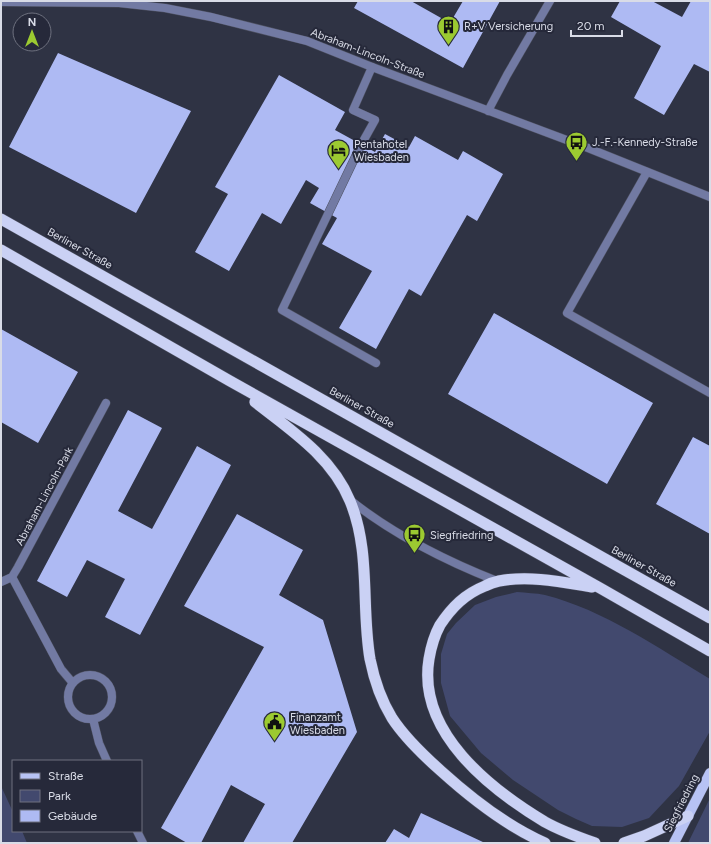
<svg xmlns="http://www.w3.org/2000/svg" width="711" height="844" viewBox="0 0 711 844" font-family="Figtree,sans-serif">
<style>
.green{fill:#42496e}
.building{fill:#aebaf3}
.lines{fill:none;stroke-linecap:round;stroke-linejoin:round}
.service-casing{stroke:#4e5161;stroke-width:9}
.minor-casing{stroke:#4e5161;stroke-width:9}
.primary-casing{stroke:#4e5161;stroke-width:11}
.trunk-casing{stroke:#4e5161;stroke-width:12}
.service{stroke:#727aa3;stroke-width:8}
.minor{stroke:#727aa3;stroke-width:8}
.primary{stroke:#b7c2f4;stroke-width:10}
.trunk{stroke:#cad1f4;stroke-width:11}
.labels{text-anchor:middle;stroke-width:4;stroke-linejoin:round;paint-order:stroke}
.poi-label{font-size:11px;fill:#d9dce7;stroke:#26293a;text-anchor:start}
.street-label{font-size:11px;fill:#d9dce7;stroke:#26293a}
</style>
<rect width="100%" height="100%" fill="#2f3344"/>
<path class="green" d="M517,592C526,593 536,593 545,595C604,610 658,648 710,679V731L679,786L649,818L622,827L592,826L576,819L558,810L513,780L481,753L450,716L441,683V654L447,634L456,623L475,605L496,597Z
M1,786L13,812V831H22L27,843H1Z
M710,798V843H688Z"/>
<path class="building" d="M358,1H411L450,23L463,1H500L463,68L354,8Z
M620,1H652L682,17L691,1H710V72L694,64L664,115L634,98L661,46L611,17Z
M58,53L191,111L136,213L9,147Z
M279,75L345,112L335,130L375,152L385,134L409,147L415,136L458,160L463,151L503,174L477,221L467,215L421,296L409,289L376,349L339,328L372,271L322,244L337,218L310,203L319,188L306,180L281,224L262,213L229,271L195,252L228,194L215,187Z
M494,313L653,403L607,484L448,394Z
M1,329L78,372L38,443L1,422Z
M128,410L162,428L118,511L152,529L197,446L231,465L140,635L105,617L125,579L87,560L67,597L37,581Z
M693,437L710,446V534L656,504Z
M237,514L303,550L279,595L323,620L357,732L292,843H243L265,804L231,785L201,843H187L161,828L264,647L184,606Z
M421,813L485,843H385L394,829L409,838Z"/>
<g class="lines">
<defs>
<path id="service" d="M372,67L353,110L375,120L361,145L282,310L376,363
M647,172L567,313L710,393
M350,500C393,534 446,561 497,581
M1,582L12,577L18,567L106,403"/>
<path id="minor" d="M1,2L119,3L165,8L211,17L307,41L372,67L588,148L710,197
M488,111L507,75L550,1
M12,577L61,669L72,682
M68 697a22 22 0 1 1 44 0a22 22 0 1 1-44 0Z
M93,719L99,743L107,761
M137,831L143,843"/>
<path id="primary" d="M674,843L710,773"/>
<path id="trunk" d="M1,219L710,618
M1,250L230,381L600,588L710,651
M255,402C291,430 332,457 350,501C371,551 361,607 370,659C374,679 381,700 392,718C405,738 423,755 441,771C472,799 506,826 545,843
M592,587C562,582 529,575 499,581C494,582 489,584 485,586C465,594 452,607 440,625C434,636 431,647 429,659C417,732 490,789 545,822C561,831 578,837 595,843
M624,843L644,836L688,816"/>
</defs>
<use href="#service" class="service-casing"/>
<use href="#minor" class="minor-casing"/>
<use href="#primary" class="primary-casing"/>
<use href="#trunk" class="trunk-casing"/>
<use href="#service" class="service"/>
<use href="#minor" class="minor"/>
<use href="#primary" class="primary"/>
<use href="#trunk" class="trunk"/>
</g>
<defs>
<symbol id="building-pin" viewBox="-11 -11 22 30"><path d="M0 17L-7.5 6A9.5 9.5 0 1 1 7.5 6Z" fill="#9cca31" stroke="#26293a"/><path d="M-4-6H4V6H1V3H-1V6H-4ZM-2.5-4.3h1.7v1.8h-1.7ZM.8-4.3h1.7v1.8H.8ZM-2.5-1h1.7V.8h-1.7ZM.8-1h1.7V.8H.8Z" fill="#111"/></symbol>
<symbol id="bus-pin" viewBox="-11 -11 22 30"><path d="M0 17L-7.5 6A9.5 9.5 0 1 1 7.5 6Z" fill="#9cca31" stroke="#26293a"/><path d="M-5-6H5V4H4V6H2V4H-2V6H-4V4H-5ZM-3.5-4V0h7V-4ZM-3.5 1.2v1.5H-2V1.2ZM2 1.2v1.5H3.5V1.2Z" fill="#111"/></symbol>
<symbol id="hotel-pin" viewBox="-11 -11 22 30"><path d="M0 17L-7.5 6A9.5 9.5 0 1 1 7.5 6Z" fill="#9cca31" stroke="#26293a"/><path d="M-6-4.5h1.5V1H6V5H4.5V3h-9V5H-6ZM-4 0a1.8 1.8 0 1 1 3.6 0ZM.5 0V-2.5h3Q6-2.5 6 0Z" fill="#111"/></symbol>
<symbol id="civic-pin" viewBox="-11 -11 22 30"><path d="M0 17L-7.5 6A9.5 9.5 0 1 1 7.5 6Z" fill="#9cca31" stroke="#26293a"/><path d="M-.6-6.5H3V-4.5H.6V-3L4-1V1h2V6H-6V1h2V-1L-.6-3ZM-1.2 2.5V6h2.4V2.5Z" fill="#111"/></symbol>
</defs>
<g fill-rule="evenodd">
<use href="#building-pin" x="436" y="14" width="25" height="34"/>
<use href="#bus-pin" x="564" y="130" width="25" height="34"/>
<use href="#hotel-pin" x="326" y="138" width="25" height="34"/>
<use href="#bus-pin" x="402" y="522" width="25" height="34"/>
<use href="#civic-pin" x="262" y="710" width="25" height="34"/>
</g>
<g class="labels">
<g class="poi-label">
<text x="464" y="30">R+V Versicherung</text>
<text x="592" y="146">J.-F.-Kennedy-Straße</text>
<text x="354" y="148">Pentahotel<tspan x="354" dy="13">Wiesbaden</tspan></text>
<text x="430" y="539">Siegfriedring</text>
<text x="290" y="721">Finanzamt<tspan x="290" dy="13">Wiesbaden</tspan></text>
</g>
<g class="street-label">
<text transform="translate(368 53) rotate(21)" y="4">Abraham-Lincoln-Straße</text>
<text transform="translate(80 248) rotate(29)" y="4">Berliner Straße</text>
<text transform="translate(362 407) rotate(29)" y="4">Berliner Straße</text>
<text transform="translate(44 496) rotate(-62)" y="4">Abraham-Lincoln-Park</text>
<text transform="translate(644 566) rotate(29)" y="4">Berliner Straße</text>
<text transform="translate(681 803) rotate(-63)" y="4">Siegfriedring</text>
</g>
</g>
<rect width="711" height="844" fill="none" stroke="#d9dce7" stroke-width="4"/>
<rect x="12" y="760" width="130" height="72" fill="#26293a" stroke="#6e717f"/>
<rect x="20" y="773" width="20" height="6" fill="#b7c2f4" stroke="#6e717f"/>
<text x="48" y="780" font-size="12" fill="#d9dce7">Straße</text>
<rect x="20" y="790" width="20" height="12" fill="#42496e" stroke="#6e717f"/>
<text x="48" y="800" font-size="12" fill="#d9dce7">Park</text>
<rect x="20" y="810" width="20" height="12" fill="#aebaf3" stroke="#6e717f"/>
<text x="48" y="820" font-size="12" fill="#d9dce7">Gebäude</text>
<g transform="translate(32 32)"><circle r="19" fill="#26293a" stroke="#6e717f"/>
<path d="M0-3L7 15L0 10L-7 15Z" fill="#9cca31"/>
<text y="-6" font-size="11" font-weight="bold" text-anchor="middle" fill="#d9dce7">N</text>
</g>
<path d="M571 30v6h51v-6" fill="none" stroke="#d9dce7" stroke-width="2"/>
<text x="577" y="30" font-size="12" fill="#d9dce7" stroke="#26293a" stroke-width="3" paint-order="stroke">20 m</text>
</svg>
